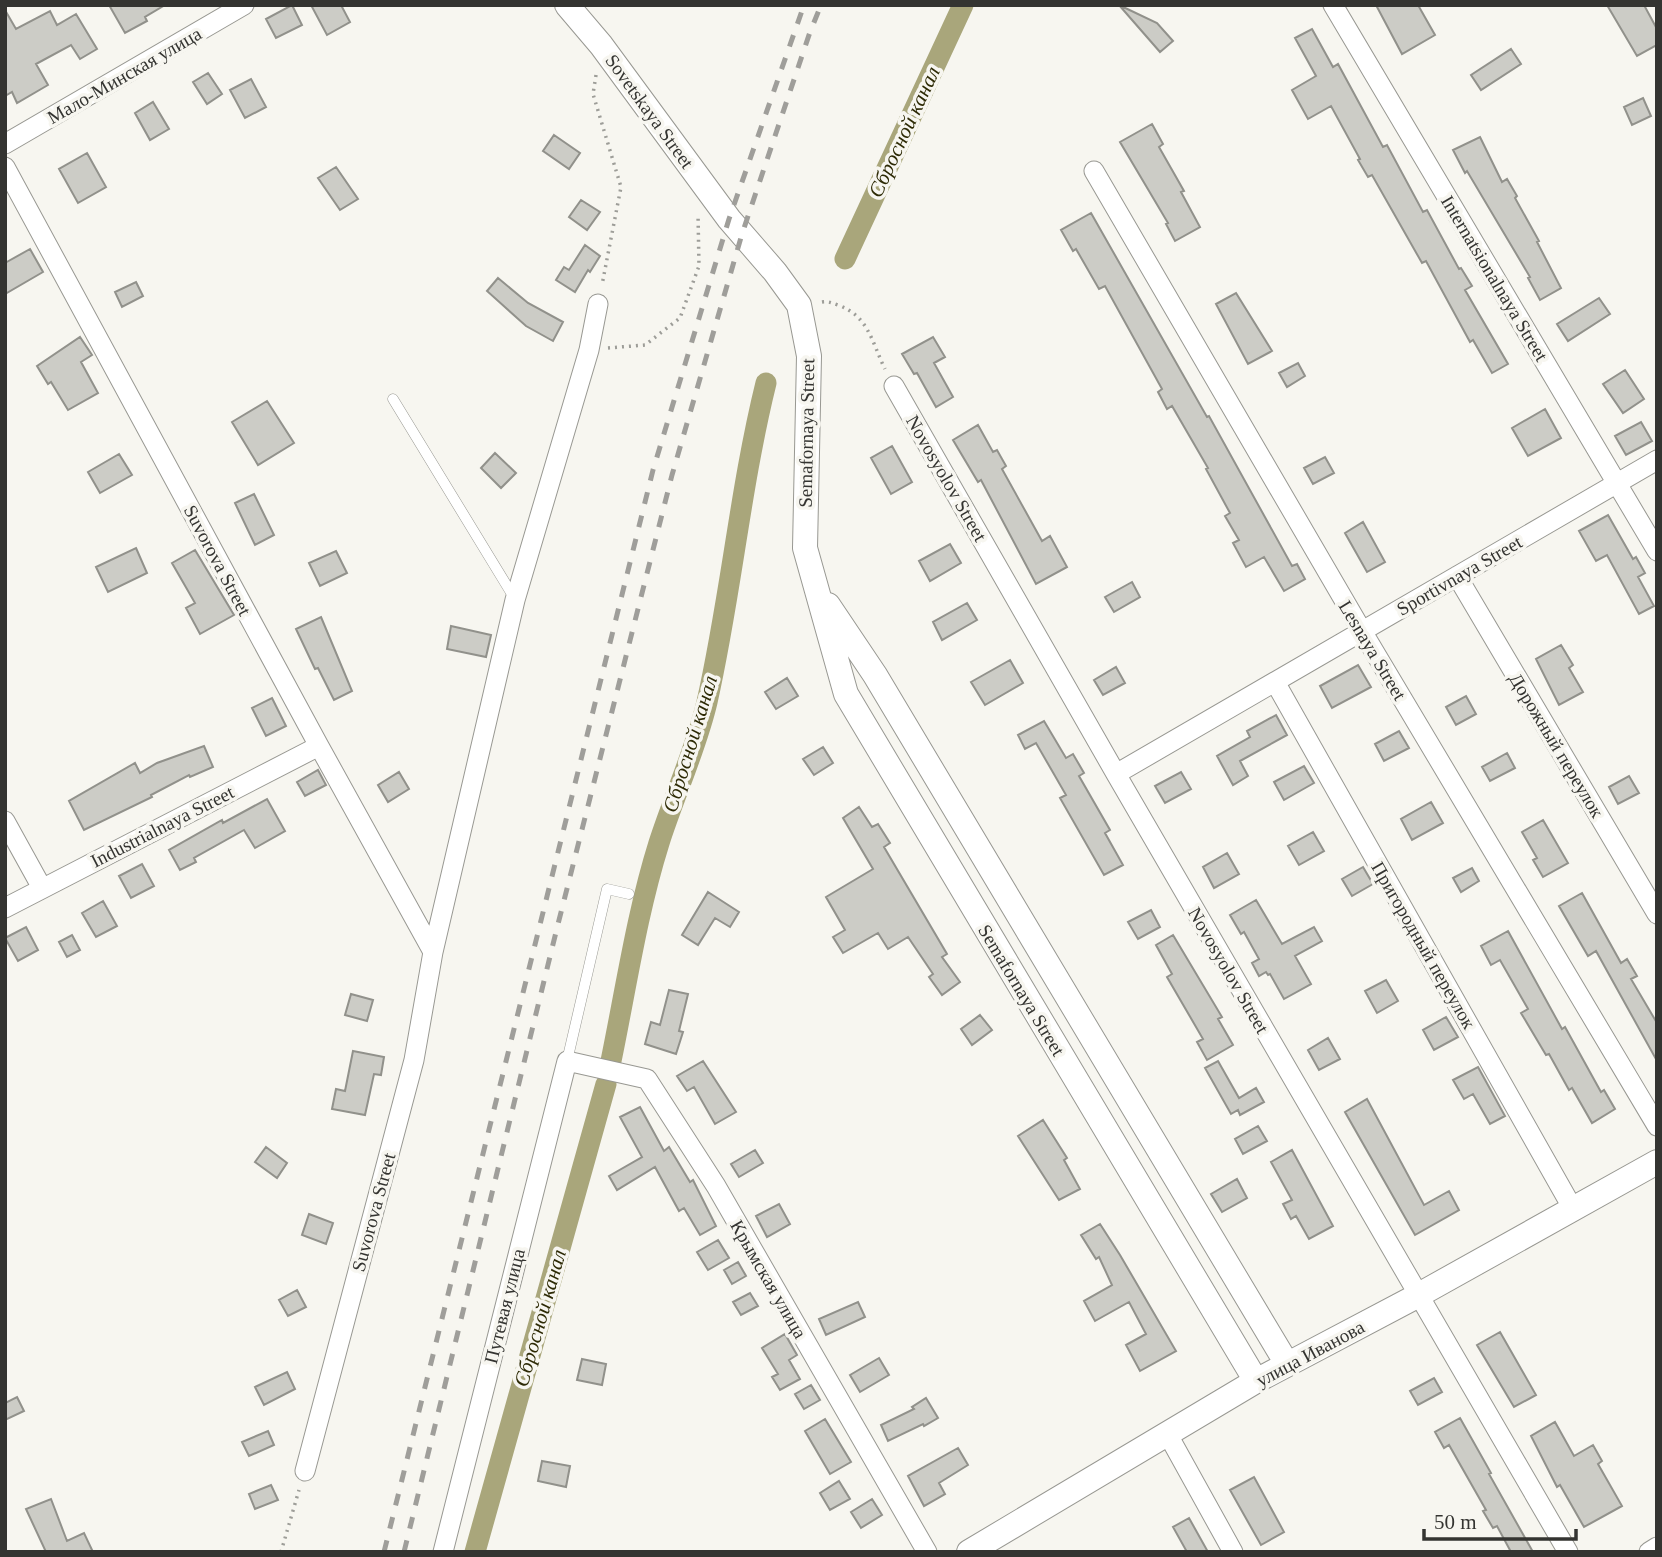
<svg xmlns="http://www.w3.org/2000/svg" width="1662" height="1557" viewBox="0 0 1662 1557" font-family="'Times New Roman',serif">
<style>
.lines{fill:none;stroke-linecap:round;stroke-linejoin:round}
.canal{stroke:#a9a67b;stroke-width:21}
.building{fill:#ccccc6;stroke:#91918b;stroke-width:2}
.service-casing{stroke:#989892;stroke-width:11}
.minor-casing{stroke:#989892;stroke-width:21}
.tertiary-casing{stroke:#989892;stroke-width:26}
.path{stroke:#9d9d98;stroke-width:3.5;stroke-dasharray:2 5;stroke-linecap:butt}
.service{stroke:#fff;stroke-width:10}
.minor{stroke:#fff;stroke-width:19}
.tertiary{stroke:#fff;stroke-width:24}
.rail{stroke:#9f9e9a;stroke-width:5;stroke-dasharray:12 12;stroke-linecap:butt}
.labels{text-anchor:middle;stroke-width:7;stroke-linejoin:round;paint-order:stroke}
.street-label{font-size:19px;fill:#343431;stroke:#f7f6f0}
.water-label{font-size:21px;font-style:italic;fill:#2e2b06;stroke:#f7f6f0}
</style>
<rect width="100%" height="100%" fill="#f7f6f0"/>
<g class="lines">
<path class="canal" d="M845,259L963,5
M611,1061C626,988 637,913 659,843C674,796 696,749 707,702C731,596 740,488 766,383
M475,1552L606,1084"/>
</g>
<path class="building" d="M109,5H165L145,17L147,21L125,33Z
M292,5L302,25L276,38L266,19Z
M311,5H341L350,22L327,35Z
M1119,5L1157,23L1173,41L1160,52Z
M1376,5H1418L1435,35L1402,54Z
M1607,5H1644L1657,29V45L1637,56Z
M5,10L16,29L50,11L57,25L76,14L97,49L80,59L71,45L36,64L48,85L17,103L12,92L5,96Z
M1312,29L1333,67L1338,64L1383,147L1387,145L1423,212L1427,210L1459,269L1461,268L1472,286L1465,290L1508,364L1492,373L1473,340L1470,342L1426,261L1422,263L1372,175L1368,177L1358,160L1360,159L1331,106L1308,119L1292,90L1316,76L1295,38Z
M1511,49L1521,64L1481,90L1471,75Z
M208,73L222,94L207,104L193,82Z
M251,79L266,107L245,118L230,90Z
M1643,98L1651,116L1632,125L1624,107Z
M153,102L169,129L150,140L135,113Z
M1152,124L1163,144L1159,147L1184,191L1181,192L1200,227L1175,241L1166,224L1168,223L1120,142Z
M554,135L580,153L569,169L543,151Z
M1480,137L1502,182L1507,179L1517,196L1515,198L1539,241L1537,242L1561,288L1540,300L1528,278L1530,277L1467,171L1465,173L1453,150Z
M87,153L106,187L78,203L59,169Z
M336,167L358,199L340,210L318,178Z
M581,200L600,212L587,230L569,217Z
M1091,213L1207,417L1209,416L1292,566L1297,564L1305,579L1284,591L1264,557L1246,567L1233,543L1239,540L1225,516L1230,513L1206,469L1208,468L1172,406L1167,409L1158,392L1162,389L1105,286L1099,289L1076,249L1073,251L1061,230Z
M585,245L600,256L590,272L588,270L575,292L556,280L564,267L569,270Z
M30,249L43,272L5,294V263Z
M498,278L528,303L563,322L553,341L526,326L487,291Z
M136,282L143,296L122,307L115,292Z
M1236,293L1272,351L1248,364L1216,304Z
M1599,298L1610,314L1568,341L1557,324Z
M80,337L92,355L81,362L98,393L68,410L51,382L48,384L37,366Z
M933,337L945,357L934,363L953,397L936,407L917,373L914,374L902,354Z
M1298,363L1305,376L1287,387L1279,373Z
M1625,370L1644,399L1623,413L1603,384Z
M267,401L294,443L258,465L232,422Z
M1545,409L1561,438L1528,456L1512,428Z
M1641,422L1652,441L1626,455L1615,436Z
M978,425L993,452L997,450L1006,466L1002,469L1042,541L1050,536L1067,567L1036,584L981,480L978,482L953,440Z
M892,446L912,482L891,494L871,458Z
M495,453L516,473L501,488L481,468Z
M119,454L132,475L100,493L88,472Z
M1325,457L1334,473L1313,484L1304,468Z
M254,494L274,535L255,545L235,503Z
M1608,515L1633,559L1636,557L1645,573L1638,577L1654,606L1639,614L1607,555L1596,561L1579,531Z
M1363,522L1385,562L1367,572L1345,533Z
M950,544L961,563L930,581L919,561Z
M136,548L147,573L108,592L96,567Z
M195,550L234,615L200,634L186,608L195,603L172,563Z
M336,551L347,573L320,586L309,563Z
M1132,582L1140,597L1114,612L1105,597Z
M967,603L977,620L942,640L933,622Z
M321,617L352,691L334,700L318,668L315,669L296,629Z
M451,626L491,635L486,657L447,649Z
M1561,645L1573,665L1569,668L1583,692L1559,705L1536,659Z
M1010,660L1023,683L985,705L971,682Z
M1358,665L1371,687L1332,708L1320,686Z
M1116,667L1125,683L1103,695L1094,680Z
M787,678L798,696L776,709L765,692Z
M1466,696L1476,714L1456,725L1446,707Z
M272,698L286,726L266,736L252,708Z
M1276,715L1287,735L1240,761L1248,776L1233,785L1217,756L1250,737L1247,731Z
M1044,721L1066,758L1073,754L1084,773L1079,776L1110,830L1105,833L1123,865L1104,875L1060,798L1066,795L1036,743L1025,749L1018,735Z
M1399,731L1409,748L1384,761L1375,744Z
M204,746L213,767L190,777L189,775L151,795L152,797L84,830L69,801L135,763L140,773L157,763Z
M823,747L833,763L814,775L803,759Z
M1507,753L1515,768L1490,781L1482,767Z
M1304,766L1314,783L1284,800L1274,782Z
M318,770L326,785L305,796L297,782Z
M399,772L409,789L388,802L378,785Z
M1181,772L1191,789L1165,803L1155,786Z
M1629,776L1639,793L1618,804L1609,787Z
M267,799L285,831L255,848L244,830L194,858L196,862L180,870L169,850L222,820L223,823Z
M1431,802L1443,823L1412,840L1401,819Z
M859,807L872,827L878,824L890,843L884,847L947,954L942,957L960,982L942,995L929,977L933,974L908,937L888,949L878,933L843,953L833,937L845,930L826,897L873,869L843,818Z
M1543,820L1568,863L1543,877L1533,860L1537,858L1522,832Z
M1313,832L1324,851L1299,865L1288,846Z
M1227,853L1239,874L1214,888L1203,867Z
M142,864L154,886L131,898L119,876Z
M1363,867L1373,884L1352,896L1342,879Z
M1472,868L1479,881L1461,892L1453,878Z
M708,892L739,912L730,927L715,918L698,945L682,935Z
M1582,893L1621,963L1627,959L1637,976L1631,979L1657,1023V1061L1596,951L1588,956L1559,906Z
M1256,900L1282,944L1314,927L1322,941L1295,956L1311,984L1284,999L1270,974L1268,975L1266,972L1259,976L1252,963L1259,959L1244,932L1241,934L1230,915Z
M103,901L117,926L96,937L82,913Z
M1151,910L1160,927L1138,939L1128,922Z
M26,927L38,950L18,961L5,938Z
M1508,931L1562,1029L1565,1027L1601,1092L1604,1090L1615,1109L1592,1123L1572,1088L1569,1090L1549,1054L1546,1055L1521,1013L1528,1009L1500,960L1491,965L1481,946Z
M72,935L80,950L67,957L59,942Z
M1173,935L1222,1017L1218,1019L1233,1045L1207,1060L1197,1042L1203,1039L1167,977L1172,974L1156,945Z
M1386,980L1398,1001L1377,1013L1365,991Z
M669,990L688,994L679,1031L683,1032L676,1054L645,1044L651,1022L660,1025Z
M351,994L373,1000L367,1021L345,1015Z
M980,1015L992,1030L972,1045L961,1029Z
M1446,1017L1458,1037L1434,1050L1423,1030Z
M1328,1038L1340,1059L1319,1070L1308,1050Z
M353,1051L384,1057L381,1075L374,1074L365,1115L332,1109L336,1089L345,1091Z
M703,1061L736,1112L715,1124L694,1087L687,1091L677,1076Z
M1218,1061L1239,1098L1256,1088L1264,1102L1240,1115L1238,1110L1231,1114L1205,1068Z
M1478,1067L1505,1116L1490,1124L1473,1094L1464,1099L1453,1080Z
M1367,1099L1424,1205L1449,1191L1459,1210L1415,1235L1345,1112Z
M640,1107L664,1151L669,1147L690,1182L693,1180L716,1226L700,1235L684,1208L679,1211L655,1167L617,1190L609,1176L642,1157L620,1117Z
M1043,1120L1067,1158L1064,1160L1080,1189L1059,1200L1018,1136Z
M1258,1126L1267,1141L1243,1154L1235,1139Z
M266,1147L287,1163L277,1178L255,1162Z
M755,1150L763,1163L739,1177L731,1164Z
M1292,1150L1333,1226L1309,1239L1296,1216L1291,1219L1283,1204L1292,1200L1271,1162Z
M1237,1179L1247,1198L1222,1212L1211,1194Z
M779,1204L790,1224L767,1237L756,1216Z
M309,1214L333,1223L326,1244L302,1235Z
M1100,1224L1120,1255L1176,1351L1140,1371L1126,1345L1146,1334L1129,1302L1095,1321L1084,1301L1112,1285L1099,1257L1096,1259L1081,1235Z
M718,1240L729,1258L708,1270L697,1252Z
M738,1262L746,1276L732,1284L724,1270Z
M297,1290L306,1307L288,1316L279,1300Z
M750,1293L758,1306L741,1315L733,1302Z
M858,1302L865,1317L826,1335L819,1319Z
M1500,1332L1536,1395L1514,1407L1477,1345Z
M785,1334L797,1355L789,1360L800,1379L780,1390L772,1377L778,1374L762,1348Z
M879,1358L889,1375L860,1392L850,1375Z
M582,1359L606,1364L602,1385L577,1380Z
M287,1372L295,1389L264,1405L255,1387Z
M1434,1378L1442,1392L1418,1405L1410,1391Z
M811,1385L820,1400L804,1409L795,1394Z
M17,1397L24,1411L5,1420V1403Z
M926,1398L938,1418L924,1426L923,1424L888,1441L881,1425L914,1409L912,1407Z
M1460,1418L1491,1473L1489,1474L1533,1552H1511L1497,1526L1493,1528L1483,1511L1486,1510L1449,1445L1444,1448L1435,1432Z
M825,1419L851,1462L830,1474L805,1431Z
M1555,1422L1574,1456L1593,1445L1602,1461L1598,1464L1622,1506L1584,1527L1560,1485L1557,1487L1531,1436Z
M268,1431L274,1445L249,1456L242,1442Z
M958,1448L968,1465L939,1483L945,1494L924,1506L908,1476Z
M542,1461L570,1466L566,1487L538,1481Z
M1254,1477L1284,1532L1261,1545L1230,1490Z
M839,1481L850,1499L830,1510L820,1493Z
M271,1485L278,1500L255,1509L249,1494Z
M51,1499L67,1541L84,1533L93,1552H46L26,1509Z
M872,1499L882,1515L861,1528L851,1512Z
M1189,1518L1208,1552H1187L1173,1527Z"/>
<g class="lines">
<defs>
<path id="service" d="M393,399L515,599
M567,1061L607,889L629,894"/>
<path id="minor" d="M1333,5L1657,551
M5,144L244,5
M5,167L319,746L433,952
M1094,171L1362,631L1657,1126
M894,386L1116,774L1568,1552
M1457,576L1657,914
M1275,682L1573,1209
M1116,774L1657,460
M5,821L42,888
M5,908L319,746
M1167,1433L1233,1552
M305,1471L414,1060L433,952L515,600L589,350L598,304
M443,1552L567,1061L647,1079L716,1186L927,1552
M1649,1552L1657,1547"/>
<path id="tertiary" d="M567,5L601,45L729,219L775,272L799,305L809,356L805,548L846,694L1256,1381
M828,605L875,675L1287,1364
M969,1552L1256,1381L1417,1296L1657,1162"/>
</defs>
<use href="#service" class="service-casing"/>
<use href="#minor" class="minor-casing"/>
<use href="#tertiary" class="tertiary-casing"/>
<path class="path" d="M596,75L593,94L621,187L602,285
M822,302C828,301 832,303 838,305C869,316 872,343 885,369
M608,348L645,345L680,318L699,266L698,214
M281,1552L299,1490"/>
<use href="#service" class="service"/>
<use href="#minor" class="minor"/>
<use href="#tertiary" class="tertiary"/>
<path class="rail" d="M384,1552L653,470L729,219L804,5
M404,1552L557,928L672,475L742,234L810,32L821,5"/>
</g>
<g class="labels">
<g class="street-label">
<text transform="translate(124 75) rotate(-30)" y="7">Мало-Минская улица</text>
<text transform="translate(650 111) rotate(54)" y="7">Sovetskaya Street</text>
<text transform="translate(1495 278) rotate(59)" y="7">Internatsionalnaya Street</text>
<text transform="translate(806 433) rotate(-89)" y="7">Semafornaya Street</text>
<text transform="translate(947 478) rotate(60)" y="7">Novosyolov Street</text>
<text transform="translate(218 560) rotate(62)" y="7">Suvorova Street</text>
<text transform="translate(1459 575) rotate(-30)" y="7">Sportivnaya Street</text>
<text transform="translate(1373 650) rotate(59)" y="7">Lesnaya Street</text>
<text transform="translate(1557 745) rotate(59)" y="7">Дорожный переулок</text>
<text transform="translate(162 826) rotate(-27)" y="7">Industrialnaya Street</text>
<text transform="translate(1424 945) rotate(60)" y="7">Пригородный переулок</text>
<text transform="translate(1229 970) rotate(60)" y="7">Novosyolov Street</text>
<text transform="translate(1022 990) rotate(59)" y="7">Semafornaya Street</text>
<text transform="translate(373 1212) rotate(-75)" y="7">Suvorova Street</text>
<text transform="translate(769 1279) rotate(60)" y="7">Крымская улица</text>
<text transform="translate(504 1306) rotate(-76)" y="7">Путевая улица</text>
<text transform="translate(1310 1353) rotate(-28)" y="7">улица Иванова</text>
</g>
<g class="water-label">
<text transform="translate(904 132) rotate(-65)" y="7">Сбросной канал</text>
<text transform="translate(690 744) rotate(-73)" y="7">Сбросной канал</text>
<text transform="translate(540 1318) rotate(-74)" y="7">Сбросной канал</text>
</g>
</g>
<rect width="1662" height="1557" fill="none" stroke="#343431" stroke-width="14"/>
<path d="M1424 1529v10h152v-10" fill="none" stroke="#343431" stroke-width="3.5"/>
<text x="1434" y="1529" font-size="21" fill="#343431" stroke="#f7f6f0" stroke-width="5" paint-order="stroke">50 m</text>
</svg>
